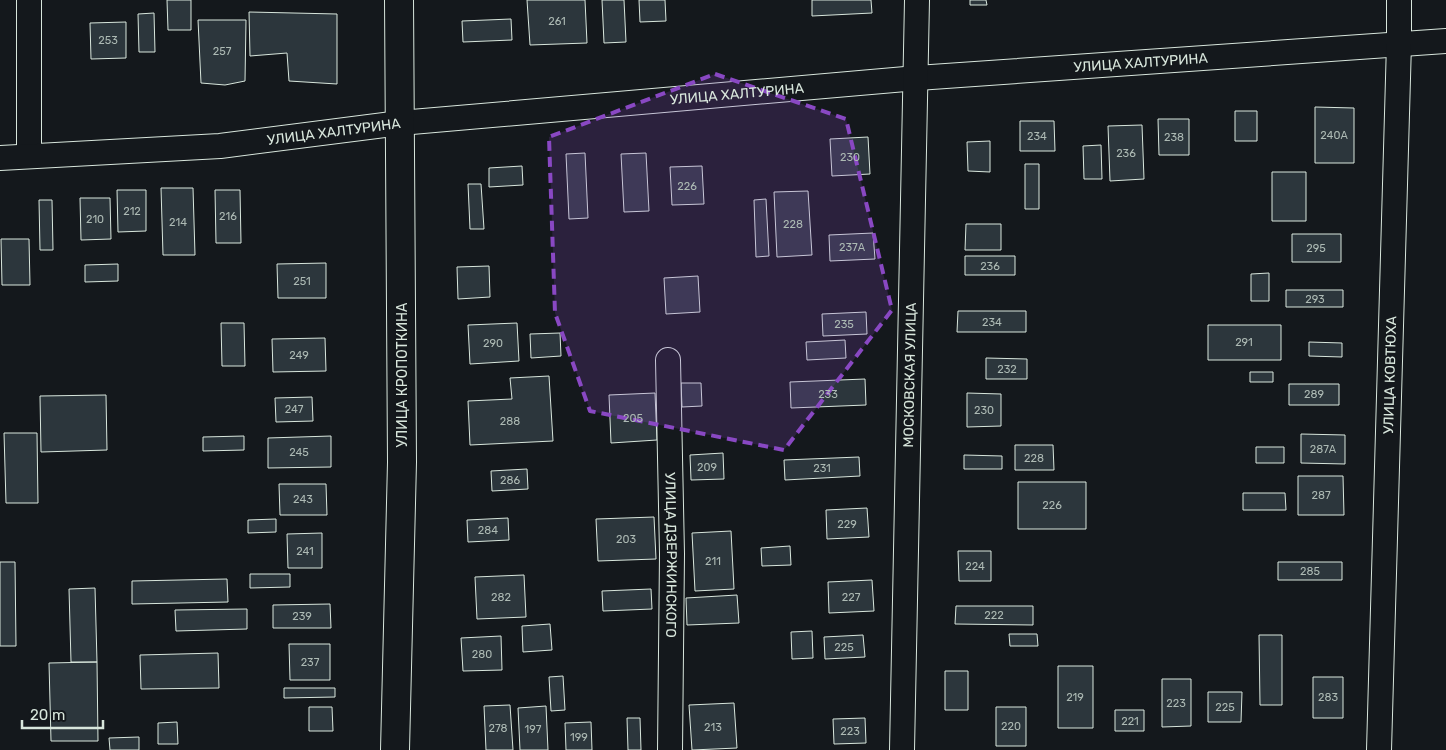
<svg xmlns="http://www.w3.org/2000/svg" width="1446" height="750" viewBox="0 0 1446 750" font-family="Rubik,sans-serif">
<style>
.building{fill:#2c363c;stroke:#d8e6dc}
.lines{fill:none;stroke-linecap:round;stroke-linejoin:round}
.street-casing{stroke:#d8e6dc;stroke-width:26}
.secondary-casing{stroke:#d8e6dc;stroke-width:30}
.street{stroke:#14181c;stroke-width:24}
.secondary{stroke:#14181c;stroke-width:28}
.marked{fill:#8948c3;fill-opacity:0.2;stroke:#8948c3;stroke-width:4;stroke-dasharray:10 6;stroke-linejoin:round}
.labels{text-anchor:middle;stroke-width:4;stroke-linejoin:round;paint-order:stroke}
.number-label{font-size:11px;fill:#adbab4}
.street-label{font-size:14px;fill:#d8e6dc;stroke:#14181c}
</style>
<rect width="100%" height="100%" fill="#14181c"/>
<path class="building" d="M167,0H191V30H168Z
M527,0H585L587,43L530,45Z
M602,0H624L626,42L604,43Z
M639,0H665L666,21L640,22Z
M812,0H871L872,13L812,16Z
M970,0H986L987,5H970Z
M249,12L337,14V84L289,81L287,53L250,56Z
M154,13L155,52H139L138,14Z
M511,19L512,40L463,42L462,21Z
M198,20H246L245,81L225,85L201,83Z
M126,22V58L91,59L90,23Z
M1315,107L1354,108V163H1315Z
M1235,111H1257V141H1235Z
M1158,119H1189V155H1159Z
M1020,121H1054L1055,151H1020Z
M1142,125L1144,179L1110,181L1108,126Z
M868,137L870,174L832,176L830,139Z
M990,141V172L968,171L967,142Z
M1101,145L1102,179H1084L1083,146Z
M585,153L588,218L569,219L566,154Z
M646,153L649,211L624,212L621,154Z
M1025,164H1039V209H1025Z
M522,166L523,185L489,187V168Z
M702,166L704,204L672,205L670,167Z
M1272,172H1306V221H1272Z
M468,184H481L484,229H470Z
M161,188H193L195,255H163Z
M117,190H146V231L118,232Z
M215,190H240L241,243H216Z
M808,191L812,255L777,257L774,192Z
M80,198H110L111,239L81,240Z
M766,199L769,256L756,257L754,200Z
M39,200H52L53,250H40Z
M966,224H1001V250H965Z
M873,233L875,259L830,261L829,235Z
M1292,234H1341V262H1292Z
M1,239H29L30,285H2Z
M965,256H1015V275H965Z
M326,263V298H278L277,264Z
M118,264V281L85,282V265Z
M489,266L490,297L458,299L457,267Z
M1269,273V301H1251V274Z
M698,276L700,312L666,314L664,278Z
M1286,290H1343V307H1286Z
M958,311H1026V332H957Z
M866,312L867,334L823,336L822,314Z
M221,323H244L245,366H222Z
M517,323L519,361L470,364L468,325Z
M1208,325H1281V360H1208Z
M560,333L561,356L531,358L530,334Z
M325,338L326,371L273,372L272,339Z
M845,340L846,358L807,360L806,342Z
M1309,342L1342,343V357L1309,356Z
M986,358L1027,359V379H986Z
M1250,372H1273V382H1250Z
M549,376L553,441L470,445L468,401L512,399L510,378Z
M865,379L866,405L791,408L790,382Z
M681,383H701L702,406L682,407Z
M1289,384H1339V405H1289Z
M655,393L657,440L611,443L609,395Z
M967,393L1001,394V426L967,427Z
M106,395L107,450L41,452L40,396Z
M312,397L313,421L276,422L275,398Z
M4,433H37L38,503H6Z
M1301,434L1345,435V464L1301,463Z
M244,436V450L203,451V437Z
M331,436V467L268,468V438Z
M1015,445H1053L1054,470H1015Z
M1256,447H1284V463H1256Z
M723,453L724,479L691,480L690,455Z
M964,455L1002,456V469H964Z
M859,457L860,476L785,480L784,460Z
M527,469L528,489L492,491L491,471Z
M1298,476H1343L1344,515H1298Z
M1018,482H1086V529H1018Z
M279,484H326L327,515H280Z
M1243,493H1285L1286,510H1243Z
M867,508L869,537L827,539L826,510Z
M654,517L656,559L598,561L596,519Z
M508,518L509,540L468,542L467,520Z
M276,519V532L248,533V520Z
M731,531L734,589L695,591L692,533Z
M322,533V568H288L287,534Z
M790,546L791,565L762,566L761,548Z
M958,551H991V581H959Z
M0,562H15L16,646H0Z
M1278,562H1342V580H1278Z
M250,574H290V587L250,588Z
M524,575L526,617L477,619L475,577Z
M227,579L228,602L132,604V581Z
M872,580L874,611L829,613L828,582Z
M95,588L97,662H71L69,589Z
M651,589L652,609L603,611L602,591Z
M737,595L739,623L687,625L686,598Z
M330,604L331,628H273V605Z
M956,606H1033V625L955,624Z
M247,609V629L176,631L175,610Z
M550,624L552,650L523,652L522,626Z
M812,631L813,658L792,659L791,632Z
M1009,634H1037L1038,646H1010Z
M863,635L865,657L825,659L824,637Z
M1259,635H1282V705H1260Z
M501,636L502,670L463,671L461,638Z
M289,644H330V680H290Z
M218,653L219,688L141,689L140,655Z
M97,662L98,741H51L49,663Z
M1058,666H1093V728H1058Z
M945,671H968V710H945Z
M563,676L565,710L551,711L549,677Z
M1313,677H1343V718H1313Z
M1162,679H1191V726L1162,727Z
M284,688H335V697L284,698Z
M1208,692H1242L1241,722H1208Z
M734,703L737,748L692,750L689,705Z
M510,705L513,750H486L484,706Z
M546,706L548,750H520L518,708Z
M309,707H332L333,731H309Z
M996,707H1026V746H996Z
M1115,710H1144V731H1115Z
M627,718H640L641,750H628Z
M865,718L866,743L834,744L833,719Z
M177,722L178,744H158V723Z
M591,722L592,750H566L565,723Z
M139,737V750H110L109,738Z"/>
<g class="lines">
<defs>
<g id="street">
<path d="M29,0V156"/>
<path id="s1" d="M0,158L220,146L400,123L917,78L1446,41"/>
<path id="s2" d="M668,360L672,554L670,750"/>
<path id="s3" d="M902,750L917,0"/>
<path id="s4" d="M1379,750L1399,43V0"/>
</g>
<path id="secondary" d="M395,750L402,462L399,0"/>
</defs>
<use href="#street" class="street-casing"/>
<use href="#secondary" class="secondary-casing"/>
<use href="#street" class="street"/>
<use href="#secondary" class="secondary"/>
</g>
<path class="marked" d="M715,74L846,119L892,310L784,450L590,411L555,313L549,137Z"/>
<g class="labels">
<g class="number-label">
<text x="557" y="25">261</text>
<text x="108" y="44">253</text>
<text x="222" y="55">257</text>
<text x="1334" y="139">240А</text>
<text x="1037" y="140">234</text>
<text x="1174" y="141">238</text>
<text x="1126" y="157">236</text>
<text x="850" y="161">230</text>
<text x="687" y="190">226</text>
<text x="132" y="215">212</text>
<text x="228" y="220">216</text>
<text x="95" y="223">210</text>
<text x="178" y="226">214</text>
<text x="793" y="228">228</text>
<text x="852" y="251">237А</text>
<text x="1316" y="252">295</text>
<text x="990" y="270">236</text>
<text x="302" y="285">251</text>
<text x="1315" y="303">293</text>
<text x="992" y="326">234</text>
<text x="844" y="328">235</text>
<text x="1244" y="346">291</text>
<text x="493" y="347">290</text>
<text x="299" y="359">249</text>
<text x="1007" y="373">232</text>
<text x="828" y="398">233</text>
<text x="1314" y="398">289</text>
<text x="294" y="413">247</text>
<text x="984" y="414">230</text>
<text x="633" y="422">205</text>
<text x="510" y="425">288</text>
<text x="1323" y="453">287А</text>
<text x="299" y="456">245</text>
<text x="1034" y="462">228</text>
<text x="707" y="471">209</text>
<text x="822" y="472">231</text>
<text x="510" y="484">286</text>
<text x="1321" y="499">287</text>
<text x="303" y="503">243</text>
<text x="1052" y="509">226</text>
<text x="847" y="528">229</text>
<text x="488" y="534">284</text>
<text x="626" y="543">203</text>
<text x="305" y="555">241</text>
<text x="713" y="565">211</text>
<text x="975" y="570">224</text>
<text x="1310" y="575">285</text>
<text x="501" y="601">282</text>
<text x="851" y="601">227</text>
<text x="994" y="619">222</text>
<text x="302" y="620">239</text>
<text x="844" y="651">225</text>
<text x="482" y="658">280</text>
<text x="310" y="666">237</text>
<text x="1075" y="701">219</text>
<text x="1328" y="701">283</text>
<text x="1176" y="707">223</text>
<text x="1225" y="711">225</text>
<text x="1130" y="725">221</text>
<text x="1011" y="730">220</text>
<text x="713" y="731">213</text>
<text x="498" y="732">278</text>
<text x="533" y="733">197</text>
<text x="850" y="735">223</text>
<text x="579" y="741">199</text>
</g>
<g class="street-label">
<text dy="5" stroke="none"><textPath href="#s1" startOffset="1145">УЛИЦА ХАЛТУРИНА</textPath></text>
<text dy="5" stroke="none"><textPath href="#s1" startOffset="740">УЛИЦА ХАЛТУРИНА</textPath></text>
<text dy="5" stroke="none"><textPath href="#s1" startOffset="335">УЛИЦА ХАЛТУРИНА</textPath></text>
<text transform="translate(402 375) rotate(-90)" y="5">УЛИЦА КРОПОТКИНА</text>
<text dy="5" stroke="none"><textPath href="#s3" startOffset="375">МОСКОВСКАЯ УЛИЦА</textPath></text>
<text dy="5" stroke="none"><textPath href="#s4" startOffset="375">УЛИЦА КОВТЮХА</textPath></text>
<text dy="5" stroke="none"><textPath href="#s2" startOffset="195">УЛИЦА ДЗЕРЖИНСКОГО</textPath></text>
</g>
</g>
<path d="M22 720v8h81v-8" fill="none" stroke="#d8e6dc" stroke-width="2.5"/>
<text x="30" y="720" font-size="15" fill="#d8e6dc" stroke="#14181c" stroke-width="4" paint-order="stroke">20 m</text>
</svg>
